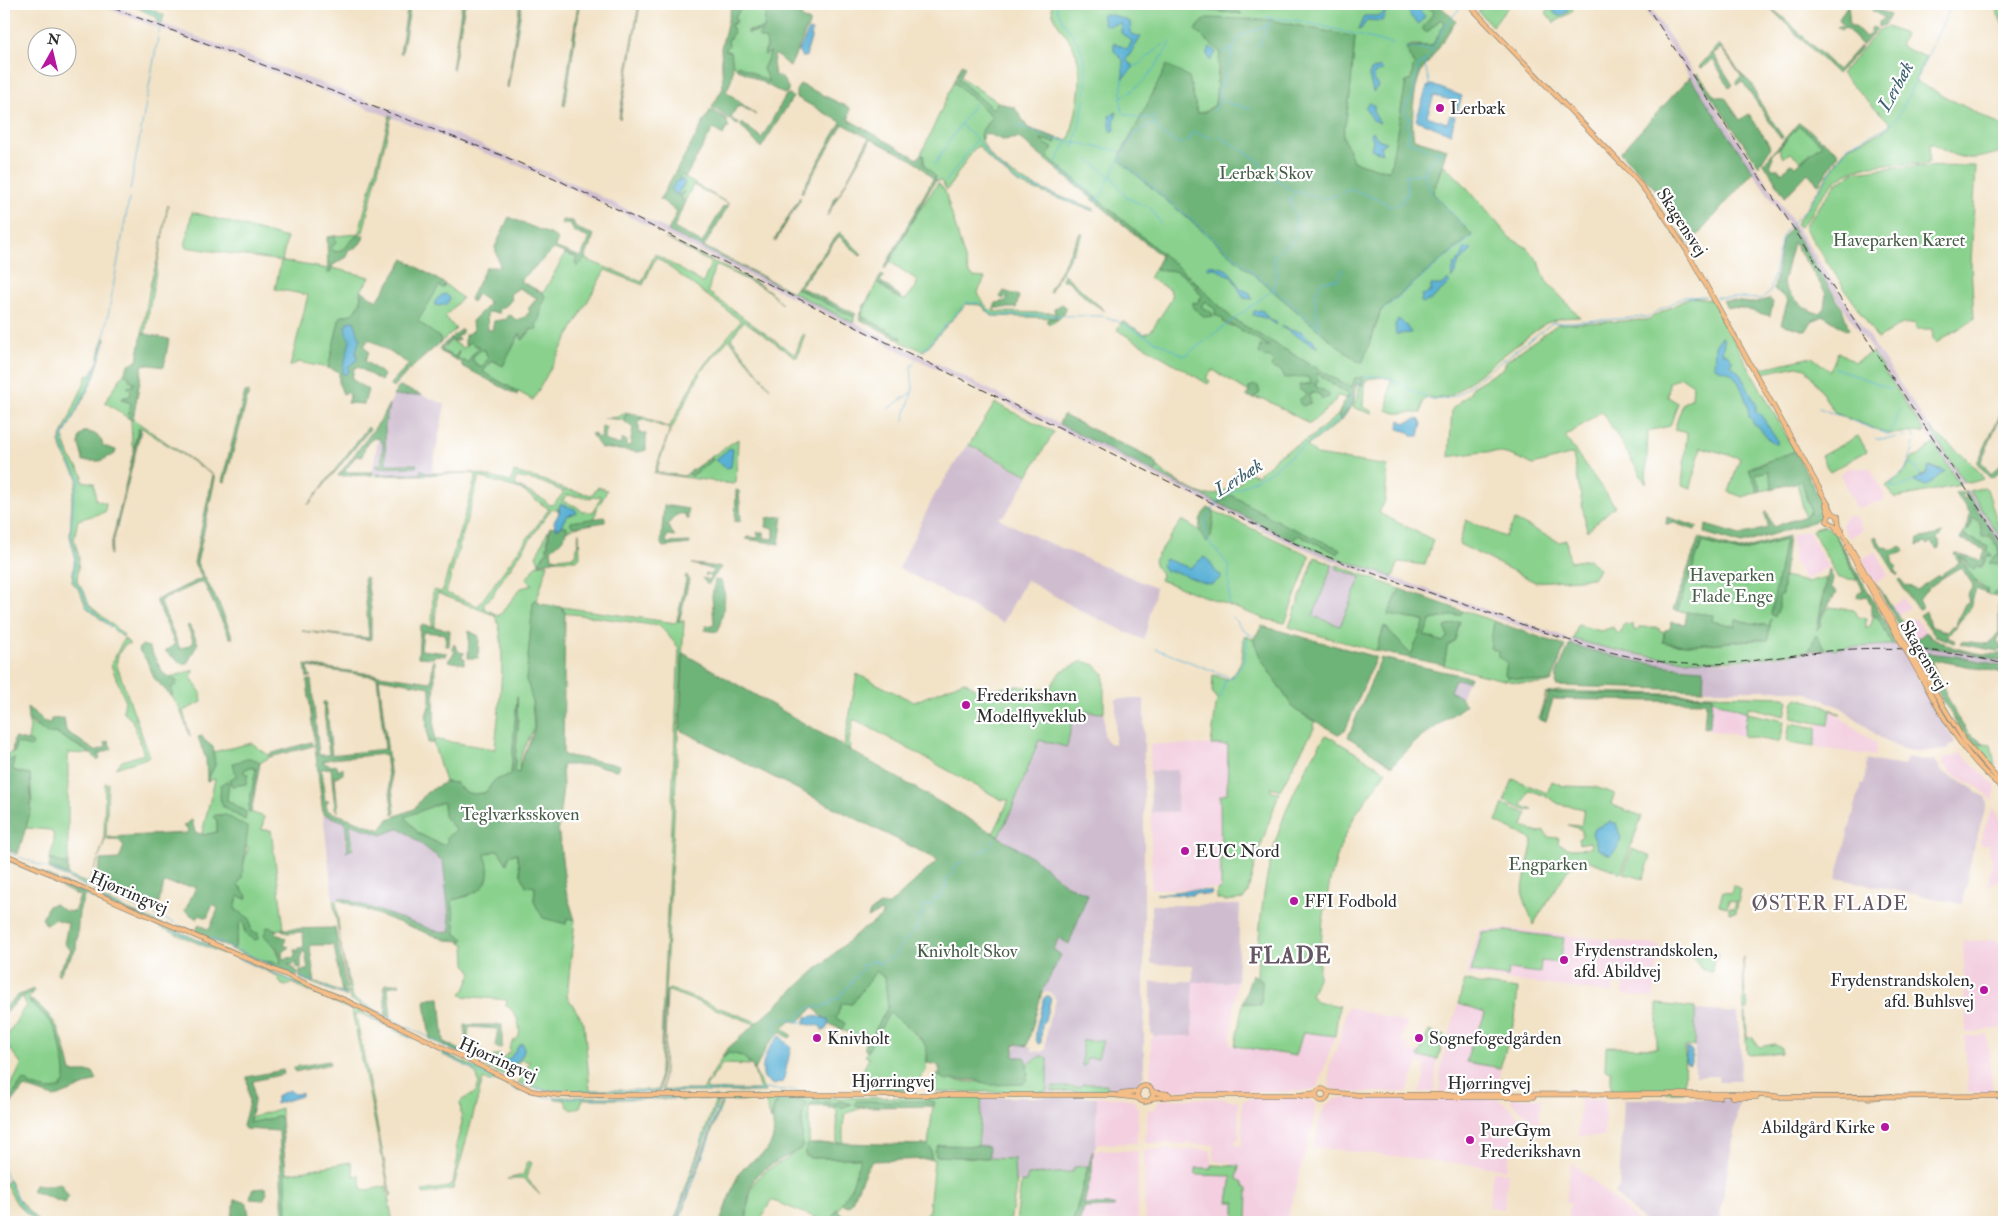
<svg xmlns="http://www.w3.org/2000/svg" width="2008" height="1226" viewBox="0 0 2008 1226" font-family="'IM FELL Double Pica',serif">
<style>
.built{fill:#f3cfe0}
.industrial{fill:#cfbdcf}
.green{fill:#89d18d;stroke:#5a7e5c;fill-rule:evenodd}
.forest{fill:#6eb378;stroke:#4c6f52;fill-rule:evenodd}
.water{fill:#59b0d6;stroke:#426e80}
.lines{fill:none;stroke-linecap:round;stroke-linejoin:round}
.stream{stroke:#59b0d6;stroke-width:1}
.major-casing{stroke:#8e8678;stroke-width:5.5}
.major{stroke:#f6be87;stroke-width:4}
.rail{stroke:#2b2b2b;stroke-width:1;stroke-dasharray:8 4;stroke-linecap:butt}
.major-bridge-casing{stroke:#8e8678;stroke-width:5.5;stroke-linecap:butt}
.major-bridge{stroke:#f6be87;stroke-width:4}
.poi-dot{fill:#b5179e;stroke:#fff;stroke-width:2}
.labels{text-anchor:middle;stroke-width:4.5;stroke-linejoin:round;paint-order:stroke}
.poi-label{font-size:18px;fill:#2b2b2b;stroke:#fff;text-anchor:start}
.park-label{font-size:18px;fill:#475d48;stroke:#fff}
.street-label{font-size:18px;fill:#2b2b2b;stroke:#fff}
.water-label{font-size:19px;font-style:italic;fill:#3d606f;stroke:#fff}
.quarter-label{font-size:20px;letter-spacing:1px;fill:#645763;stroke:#fff}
.district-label{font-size:22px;font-weight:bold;letter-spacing:1px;fill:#645763;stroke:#fff}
</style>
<rect width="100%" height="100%" fill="#fff"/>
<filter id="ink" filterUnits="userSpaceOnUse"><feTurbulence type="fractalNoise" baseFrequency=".02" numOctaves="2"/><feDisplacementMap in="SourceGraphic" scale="10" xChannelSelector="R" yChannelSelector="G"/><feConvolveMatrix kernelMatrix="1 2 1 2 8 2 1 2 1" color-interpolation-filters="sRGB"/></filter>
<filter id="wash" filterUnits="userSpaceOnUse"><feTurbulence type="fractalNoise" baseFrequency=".0096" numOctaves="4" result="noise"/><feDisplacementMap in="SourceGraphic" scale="20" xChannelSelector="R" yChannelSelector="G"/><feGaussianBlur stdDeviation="1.12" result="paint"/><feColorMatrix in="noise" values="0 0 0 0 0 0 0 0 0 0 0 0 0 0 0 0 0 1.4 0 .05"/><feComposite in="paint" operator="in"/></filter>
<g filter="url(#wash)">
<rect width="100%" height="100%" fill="#f2e2c6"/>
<path class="built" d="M1848,468H1870L1883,492L1885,498L1883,501L1856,508L1840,474Z
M1851,515L1857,518L1863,530L1849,538L1841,524L1845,518Z
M1808,531L1828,567L1806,580L1794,562L1791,535Z
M1876,551L1888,575L1875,583L1862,559Z
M1903,598L1909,608L1896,615L1890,606Z
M1915,618L1926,632L1917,638L1910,635L1903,625Z
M1712,700L1747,712L1743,736L1708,730Z
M1830,710L1877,744L1875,756L1814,747L1817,728Z
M1150,744L1228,745L1227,793L1220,796V889H1151V812H1177V770L1150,771Z
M1961,753L1996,786L1993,801L1979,788L1953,774L1942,763V759Z
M1993,808L2004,827V877L1988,886L1992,858L1987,848L1990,847L1988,843L1982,846L1980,841L1991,810Z
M1507,929L1660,945L1653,998L1622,994L1623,981L1615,980L1612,993L1467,975L1479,930Z
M1997,940L2004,953V1028L1966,1033L1963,941Z
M1193,982H1237L1230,1045L1275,1051L1282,1055H1296L1303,1032L1335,1036L1318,1086L1313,1090L1286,1092L1159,1090L1154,1086L1150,1072L1151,1040L1154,1036H1193Z
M1458,1004L1485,1012L1475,1041L1472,1042L1467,1061L1501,1068L1495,1092H1440V1069Z
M1349,1007L1407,1023L1400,1042L1408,1044L1407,1051L1419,1053V1057L1438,1059L1434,1092H1419L1424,1078L1425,1064L1418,1063L1407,1092H1343L1330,1088L1329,1067L1339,1041L1346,1009Z
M1987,1035L1993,1093H1968L1965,1037Z
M1097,1097L1125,1098L1134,1101L1138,1108L1137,1143L1096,1144Z
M1216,1098L1238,1101L1239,1138L1235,1142L1236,1146L1242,1145V1102L1249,1098H1301L1310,1099L1316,1106L1313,1125L1286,1222H1247L1248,1189L1243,1186V1182L1237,1179L1235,1165H1231L1230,1161L1228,1163L1214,1161V1145L1147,1143L1145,1141L1148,1110L1155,1109L1160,1100Z
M1343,1098H1494L1503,1102L1522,1120L1513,1137L1507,1169L1313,1147L1321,1115L1325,1107L1334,1099Z
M1512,1098H1541L1539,1126L1511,1102Z
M1580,1099H1605V1137L1578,1136Z
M1146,1149L1211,1150V1168L1196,1175L1232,1176L1228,1202H1235V1222H1145L1144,1151Z
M1094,1150L1138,1151V1222H1080L1092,1172Z
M1571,1162L1598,1185L1639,1222H1568L1570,1202H1566Z
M1493,1171L1507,1172L1508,1175L1504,1209L1489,1207Z"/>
<path class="industrial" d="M95,4H110L434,125L582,187L1284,536L1334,557L1566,637L1567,639H1573L1617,651L1649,657L1724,662L1770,658L1842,647L1909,644L1986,657L2004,661V666L1956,656L1917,652L1915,655L1904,654L1955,742L1946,749L1919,752L1902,749L1885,741L1842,708L1808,693L1788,690H1703L1704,669L1648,664L1615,658L1570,644L1571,642L1567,641L1565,642L1333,561L1283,540L553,179Z
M1641,4H1648L1966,483L1961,484Z
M399,386L445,404L431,476L372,474L382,417Z
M967,445L1029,476L1006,514L998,518L1042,540L1156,588L1144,640L1083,612L1026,580L1003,623L899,568L934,496Z
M1969,490L2004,544V550L1964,491Z
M1332,564L1337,565V569L1361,577L1340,627L1313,616Z
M1455,679L1468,681L1461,698L1450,692Z
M1116,699H1144V1076L1133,1089H1107V1085L1052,1087L1053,1092H1045L1047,1089L1041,1056L1027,1064L1025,1057H1014L1013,1054L1017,1044L1032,1047V1051L1041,1052L1045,1050L1048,1023L1056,1000L1051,993L1042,992L1061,955L1052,950L1059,938L1069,944L1065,884L1034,859L998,837L1009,816L1039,740L1067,747L1073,711L1104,713V735L1108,743L1115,744Z
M1907,758L1935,761L1943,772L1972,788L1986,799L1987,804L1973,850L1962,904L1836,878L1861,785L1864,784L1867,760L1904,766Z
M1178,770L1177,812H1151L1150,771Z
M323,814L345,822L349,852V823L382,835L400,828L443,861L451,932L436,931L343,898H339V900L333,899Z
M1151,905H1240L1237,982H1193V1036H1154L1151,1033V982L1193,981V965L1151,964Z
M1695,1010L1737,1013L1741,1056L1740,1081H1719L1718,1076H1695Z
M982,1097H1097L1096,1144L1088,1166L1074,1167V1172L1029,1175L1026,1182H1015L1014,1159L989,1158V1149L978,1146Z
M1624,1099H1735L1739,1103L1719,1222H1645L1614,1193L1619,1187Z"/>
<path class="green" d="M130,4H139L164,15L162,23L157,21L158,18Z
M743,4H768L764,29L748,31V33L762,31L759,37L766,40L767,46L764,52L771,51L763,69L770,83L731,64L732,58L725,50L729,45L728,41L731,34V24H734L735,18Z
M1052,4H1153L1241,14L1232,4H1425L1434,12L1423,29L1427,33L1441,19L1445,23L1432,46L1412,45L1406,49L1414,63L1411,80L1406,82L1391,170L1378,169L1353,161L1343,136L1350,95L1355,37L1270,20L1220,51L1215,105L1204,112L1197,113L1189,77L1133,132L1120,155L1372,339L1381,310L1472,235L1433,193L1443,164L1463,183L1510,238L1526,247L1539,262L1546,281L1580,317L1561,318L1544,324L1451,396L1437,399L1429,397L1423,401L1421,413H1395L1387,410L1391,379L1382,377L1367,379L1364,385L1363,407L1372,411V414L1352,407L1358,399L1359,385L1362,384L1364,379L1351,388L1348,384L1342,383L1233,319L1192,279L1047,156L1053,149L1041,141V138L1055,143L1057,138L1067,140L1070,138C1076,110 1086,79 1075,51C1069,34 1050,22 1052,4Z
M1477,4H1511L1492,26L1478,11L1481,9Z
M1548,4H1571L1573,11L1554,23L1546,13L1549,7Z
M1989,4H2004V27L1995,8Z
M1887,27L1905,34L1900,46L1926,57L1915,81L2004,127V151C1970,162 1962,161 1930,143L1929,162L1926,164C1891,165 1853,159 1828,189C1817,201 1812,216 1800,227L1796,224L1843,152C1856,138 1878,139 1891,124L1841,74L1879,30Z
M960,77L998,102L993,109L959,80Z
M954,82L992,116L980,134C989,178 1059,195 1095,209L1093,211L1019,184L991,161L979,146L973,150L947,190L941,181H935V176C928,170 923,166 924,156L921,154Z
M390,115L393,117L391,118L363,232H359Z
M1801,125L1823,143L1801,161L1791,153L1783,158L1779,149L1797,127Z
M1976,166L1971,263L1974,319L1936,343L1933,339L1932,329H1916V323L1902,324L1878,339L1804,227L1836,184L1854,172L1896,167Z
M683,174H686L685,178L729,204L693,185L685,201L681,198L682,194L677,195L685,183L675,182Z
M938,183L945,191L969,273L974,277L985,278L978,292C980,300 985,305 991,311L994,308V311L998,312L1053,313L1057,318L992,316L981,305L966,304L924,351L901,342V337L861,316L877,282L894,296L905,300L916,287L917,280L890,262L912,221Z
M168,205L145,334L142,333L151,281L158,258Z
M192,212L287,238L282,261L328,269L330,273L332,268L370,277L360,292L361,301L354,313L340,317L328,368L298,362L290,367L308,295L275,289L281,261L185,247Z
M358,234L345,248L336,252L331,249L336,241L334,236Z
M665,238L757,283L771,292L782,304L766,289L718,266L714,268L708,292L795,355L803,334L805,335L797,357H795L744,321L731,338L770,388L729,339L701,372L668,436L656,472L684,476L688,473L690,475L713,459L711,457L738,439L736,483L733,484L654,473L670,429L626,414L623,420L604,418L619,417L625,412L636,414L669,428L699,371L741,321L656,257L643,285L605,270L533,400L483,372L492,360L503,366L521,332L523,340L540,320V307L545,297L543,293L565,254L577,258V267L585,259L642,282L655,254L703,283L711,263Z
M705,247L793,292L796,288L854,317V323L703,248Z
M1156,266V270C1183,268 1186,276 1202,296L1197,304L1193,303L1212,313L1201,306L1205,300L1215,309L1228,326H1234L1269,346V356L1286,378C1296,375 1305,372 1312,382L1311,384H1304L1306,395L1323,391L1316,387L1317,373L1349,395L1348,398L1337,396L1334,403L1310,424L1264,399L1253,398L1260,393L1249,392L1213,370L1206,378L1210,381L1208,384L1117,330L1122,321L1145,334L1151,331L1171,300L1172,295L1169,289L1149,278Z
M445,284L462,298L445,317L456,329L441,342L440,338L417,322L439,286L443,288Z
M1690,297L1711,299L1795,451L1751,467L1749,469L1758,492L1743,497L1729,492L1740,458L1701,447L1691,488L1682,485L1687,433L1674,430L1683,403L1692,398L1693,385L1681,377L1669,383L1668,397L1678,403L1670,426L1648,431L1646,484L1602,411L1565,437L1615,506L1587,531L1573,454L1533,465C1498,447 1487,451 1449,457L1452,409L1470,393L1472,387L1504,368L1506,361L1558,324L1647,320Z
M103,338H106L94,378L63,437L70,457L83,475L82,481L94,483L96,500L106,503L105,512L78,520L74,539L79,557L77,582L84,591L89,605L124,635L123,637L86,607L80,591L72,582L75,556L70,536L72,498L78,478L66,459L59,442L88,374L91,375L98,361Z
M451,340L463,348L471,342L476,346H481L472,355L468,364L456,358L459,352L455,357L442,351Z
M481,350H485L488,359L482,368L473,361L474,355Z
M1838,352L1855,362L1872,352L1925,432L1888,434L1835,413L1806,368L1797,366L1763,373L1762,368L1812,357L1830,371Z
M124,373L134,381L131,396L123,397L124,401L132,403L128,418L105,402Z
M995,403L1054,432L1028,475L969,445Z
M1338,415L1341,421L1307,446L1317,455L1388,466L1385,501L1379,513L1433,540L1425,565L1399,562L1393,577L1334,557L1292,540L1298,535L1338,553L1339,549L1220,500L1218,503L1154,472L1159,468C1165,476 1197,494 1207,495C1219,495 1231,487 1241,482L1240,477L1235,474L1238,469L1256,475L1271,464L1277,456L1310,438Z
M133,419L213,475L142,428L138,429L134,447L132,446L131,420Z
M1929,427C1943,442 1978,463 1983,479L1970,483L1964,482Z
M1858,436L1867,451L1830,472L1821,456Z
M1934,443L1960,485L1895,498L1886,486L1904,473L1912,458L1919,456ZM1929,467L1941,469L1921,483L1920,476L1926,474Z
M1768,471L1772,483L1771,489L1761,491L1755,474Z
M514,472L543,480L564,489L592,495L598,487L607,490C603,501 595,508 595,519L572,522L575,527L566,531L567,527L562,526L561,523L573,510L558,508L559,513L555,508L550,511L495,590L493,596L484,603V608L499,616L521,588L533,585L526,579L538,564H548L537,599L533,602L526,680L531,691L534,728L520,758L519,773H514L518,727L517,698L511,774L494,781L485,793C471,794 466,796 456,783L445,782L432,739L495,749C497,721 510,636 494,615L437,593L435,624V626H432L433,590L442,592L476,476L474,473L511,482ZM479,477L520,489L549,509L478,606L446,593ZM516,477L541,482L564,492L554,504L549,505L544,500L515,485ZM567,495L591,498L600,496L601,497L593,512H583L576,506L562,501Z
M1802,480L1807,502L1812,510L1805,516L1797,482Z
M1984,487L1987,489L2004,543L1970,491Z
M1214,511L1309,555V559L1285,623L1265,619L1160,580L1162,575L1156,567L1154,560L1182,520L1211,537Z
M1973,517L1998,547L1999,559L2004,562V592H1994L1993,596L1985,593L1988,592L1970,575L1965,563L1959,556L1966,560L1969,566L1974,570L1976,566L1979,568L1984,564L1988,552L1976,540L1968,539L1966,535H1962L1967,526V530L1971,526Z
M1466,520L1505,537L1515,520L1559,542L1566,540L1570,562L1589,559L1599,569L1593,578L1535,582L1459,544Z
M1825,526L1834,532L1857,580L1838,578L1812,530Z
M550,527L547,543L549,547H546L548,550L539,562L536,556Z
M579,532L580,557L577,560H557V558L576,556Z
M1785,540L1772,614L1775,617L1779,595L1782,594L1784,577L1807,582L1826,577L1817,630L1820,627L1822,616L1829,607L1855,610L1858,617L1866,618V628L1871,625L1873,617L1877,616L1891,642L1889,645L1825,649L1818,641L1816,635L1809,651C1722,666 1658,664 1573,639L1578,625L1601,631L1613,627L1616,633H1621L1623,624L1633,625L1634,630L1637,631L1640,627L1659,628V630L1664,632L1663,642C1700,650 1731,639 1768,640L1769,626L1736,620L1735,626L1712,621V615L1677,611L1702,542L1740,552Z
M1315,557L1332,564V566L1313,616L1340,626L1361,577L1337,569V565L1400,589L1388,615L1425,621L1411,655L1384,626L1376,651L1289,627Z
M562,607L676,623L677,620L684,621L660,1092C616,1092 559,1099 518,1083L530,1062L520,1060L514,1070L502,1075L485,1067L492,1057L500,1054L502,1059L511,1051L509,1049L512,1042L519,1037C521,1023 516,1013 506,1005L507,1000L463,996L461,993L465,990L472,973L466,964L465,944L459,942L462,941L456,934L452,900L469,896L485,854L498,850L507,863L509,856L517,853L521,875L535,887L534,902L566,924L567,917L575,920L567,996L584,1023L590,1090H659L679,648L660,626L565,613Z
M1463,611L1494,621L1491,648L1499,652L1507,662L1505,674L1552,681C1537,692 1464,670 1444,665L1447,647L1455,640L1460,621L1443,642L1424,635L1431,620L1461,614Z
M1244,636L1253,639L1261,659L1294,709L1315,722L1313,725L1314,728L1280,790L1271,787V790L1279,793L1255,863L1248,892L1244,899L1225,901L1217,899V890L1221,889L1220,796L1227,793L1228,745H1211L1217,698L1212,692L1213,675L1228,679C1243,667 1243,653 1244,636Z
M124,638L130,644H126C120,650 116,657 117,666L150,757L115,768L122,761L144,754L132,720L123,712L125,700L111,665Z
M1083,661L1095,665L1104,674V713L1074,711L1067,747L1039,740L1009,816L998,837L991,832H994L1009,800H1002L856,720H853L849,742L850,750L844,747L857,674L914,702L964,681L978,690L1018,686L1049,690L1060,672Z
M194,670L191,677L201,693L202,702L183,711L190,736L179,707L172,697L170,677Z
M1557,691L1785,697L1788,701L1785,716L1748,707L1747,713L1784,721L1781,739L1777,742L1743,736L1747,712L1712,700V697L1549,693L1546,695L1541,718L1546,722L1538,719L1546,694Z
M1797,698L1823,705L1841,715L1830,710L1828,725L1791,718L1794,701Z
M28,719L34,726L55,733L92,754L68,753V865L50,859C52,848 58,838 50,830L26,828L32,803L30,775L12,770L14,758L4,777V755L14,752L16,743L27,745L30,728Z
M1790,723L1817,728L1814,747L1789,743L1787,740Z
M1326,735L1386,771L1355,815L1340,847L1330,881L1323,921L1318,978L1311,995L1316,1001L1339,1006L1335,1036L1303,1032L1296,1056L1235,1046L1243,1002L1261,1005L1262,980L1257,976C1260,883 1274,814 1326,735Z
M252,743L270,757L260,763L256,759L236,776L232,786L245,784L247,774L243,773L244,770L250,767L256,769L248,811L264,817L262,830H271L284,928L277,930L268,927C270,941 279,949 281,964L261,961L234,950L240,923L243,919L245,920L244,931L251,932L250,919L235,909L238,895L244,892L238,884L248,848L221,814L213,817L217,820V832L204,835L202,833L215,779L207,781L215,765L213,752ZM228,783L227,800L246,812L245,820L222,806Z
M1983,743L1991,744L1995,765C1984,764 1977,753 1970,745Z
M1513,779L1547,793L1552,781L1563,786L1595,787L1615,794L1611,803L1614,806L1642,816L1621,873L1579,857L1567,871L1533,925L1522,892L1533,840L1496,822L1503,804L1527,814L1523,826L1538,833L1544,831L1549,837L1559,838L1558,844L1571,849L1591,848L1590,842L1579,844L1578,839L1582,836V830L1568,825L1581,826L1584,809L1559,804L1546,796L1529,790L1522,806L1533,810L1526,811L1504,801Z
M105,783H108L106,837L88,887L49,870V868L89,884L104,842Z
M443,802L444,816L456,830L447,843L442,845L419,834L404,817Z
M1632,849L1651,857L1643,879L1623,873Z
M4,856L58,880L56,881L4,859Z
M61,881L224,951L223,954L85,895Z
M1733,885L1741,889L1736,912L1729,913V907L1734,908L1736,902L1729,900L1727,907L1719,905L1723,891L1731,893Z
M333,899L336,900L341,948L352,996L354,999L391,1018V1020L350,1000Z
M1505,931L1564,938L1560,963L1541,961L1540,973L1509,969L1508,977L1471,972L1482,933Z
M1689,949L1719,953L1718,959H1714L1712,972L1702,970L1689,953Z
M226,952L349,1005L351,1010L291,983L286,986L282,985L277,976Z
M1743,957L1745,998L1747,999L1748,1010L1744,1011Z
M876,971L885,978L888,1007L871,1038L865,1040L842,1030L844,1023L836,1018L842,1003L852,1004Z
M1465,980L1478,984L1518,989L1515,1019L1500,1068L1466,1062L1472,1041H1475L1485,1013L1458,1004Z
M317,982L343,994L347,993V997L315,984Z
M670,989L757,1022L755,1024L669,991L667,992L663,1090H703L721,1059L729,1053L743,1056L751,1065L722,1064L706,1087L708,1090H760L753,1068L765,1092H663L666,991Z
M34,991L29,998L30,1003C39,1010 51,1020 56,1031C59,1038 68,1069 66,1076C60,1099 37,1091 23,1080L4,1108C4,1089 16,1081 21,1064L4,1041L26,1005L23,997Z
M1657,1004L1695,1008V1046L1685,1047L1684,1092H1611V1071L1605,1070L1606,1047L1657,1048Z
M354,1008L411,1036L410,1038L362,1014L358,1013L356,1016L390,1191L392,1195L390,1196L352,1011Z
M890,1011L928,1046L926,1071L912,1088L871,1089V1083L858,1080L869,1058L865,1056Z
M1746,1013L1747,1038L1752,1037L1759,1047L1774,1044L1781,1048L1782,1053L1749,1055L1747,1053L1744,1014Z
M1429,1031L1445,1036L1438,1059L1418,1057Z
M1103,1040L1098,1058H1086V1065L1082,1066V1041Z
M443,1052L521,1090L520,1092L499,1081L489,1082L483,1079L453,1189L424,1194L422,1191L448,1187L453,1183L458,1156L456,1145L462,1123L460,1102C464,1097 473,1096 476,1091C488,1071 456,1061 443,1055Z
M1041,1056L1048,1058L1047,1089L1045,1092H933L937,1075C964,1088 999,1080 1028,1075L1027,1064Z
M1082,1084H1107V1089H1133L1104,1092L1051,1091L1052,1087H1080Z
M554,1097H718L717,1105L676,1222H674L716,1099H687L682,1101L677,1099H583L580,1107L572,1110L567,1106L565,1100L555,1099Z
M725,1097L780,1098L774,1105L771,1120L765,1100L723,1101L678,1222L721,1101Z
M982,1097L978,1146L938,1145L936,1156L1014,1159L1015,1181L1017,1182L1010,1222H920L929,1210L934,1160L931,1159V1148L928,1145L933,1106L935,1105H855L864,1107L845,1114L843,1126V1143H837V1111L835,1108H828L832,1105L843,1107L838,1103L809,1106V1144L806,1146L805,1156L810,1158H861L852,1186L839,1209H837L829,1222H827L771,1200L760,1222H746C752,1185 747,1179 783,1161C790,1157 793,1151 802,1148V1116L807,1103L790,1098Z
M281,1108V1119L278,1117L249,1123L250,1118Z
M528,1161L532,1163L526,1177L540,1195L524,1179H507L523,1175Z
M351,1162L354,1176L359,1175L363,1191L386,1186L393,1222H287L286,1171L290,1173Z
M1211,1165L1239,1166L1237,1179L1243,1182V1186L1248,1189L1247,1222H1235V1202H1228L1232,1176L1196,1175V1168H1211Z
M1088,1166L1073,1222H1016L1021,1182H1026L1028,1175L1073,1172L1074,1167Z
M9,1179L17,1198L39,1222H36L17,1204L5,1183Z"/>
<path class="forest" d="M408,4H411L402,53H400Z
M462,4H465L453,70L452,69Z
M520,4H522L508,88L507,87Z
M578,4H580L565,106L563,105Z
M639,4H640L620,119L619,118Z
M732,4H743L735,17L737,22L731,24L734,32L728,41L729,45L725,50L730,52C735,64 733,81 726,91L756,115L741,106L736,108L731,118L739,124L737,125L712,107L723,88L721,48Z
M768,4H795L794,11L801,14L802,18L810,22L790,67L775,54L773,63L775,76L782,78L788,87V92L784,94L736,68L738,65L769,82L763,69L771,52L764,55L767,46L766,40L758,37L762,31L748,33V31L764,29L765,14Z
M1155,4H1180L1191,6L1198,4H1232L1242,14Z
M1425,4H1438L1456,21L1428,63C1414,71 1410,124 1414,139L1447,149L1433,193L1472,235L1381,310L1363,362L1357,361L1328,338L1119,160L1167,65L1189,77L1197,113L1205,112L1215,105L1220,52L1195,30L1206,18L1270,20L1355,37L1350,95L1343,136L1353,161L1378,169L1390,170L1406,82L1411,80L1414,63L1406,47L1432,46L1445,23L1440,19L1427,33L1422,29L1434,12Z
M1766,4L1785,19L1838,70L1859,47H1862L1837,74Z
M1848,4L1850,26H1855L1866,37L1870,33L1872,27L1877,29L1864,44L1862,45L1846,28L1841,30L1837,27L1843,25L1839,19Z
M1875,8L1890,15L1885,25L1879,27V22L1885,18L1872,11Z
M1719,44L1742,75L1753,85L1757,98L1783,137L1781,139L1743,82L1737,85L1736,82L1741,76L1721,48L1713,54L1733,85L1729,87L1714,61L1711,60L1703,68L1699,67Z
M962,64L965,66L959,80L993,109L998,102L1015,108L1028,128L1057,138L1055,143L1041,139V141L1053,148L1047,156L1192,279L1233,319L1342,383L1348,384L1351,388L1355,378L1363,377L1362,385L1356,384L1354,402L1341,421L1338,415L1345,399L1348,398L1349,395L1317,373L1318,382L1315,383L1316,387L1329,393V397L1322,399L1320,395L1314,392L1309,395L1311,403L1303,406L1300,404L1299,400L1307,394L1300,390L1299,385L1311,384L1309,378C1300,374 1291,380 1283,377V373L1279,369H1273L1271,366L1274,362L1269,356L1266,358L1259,353L1260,346H1269L1234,326L1224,323L1222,318L1215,315V309L1205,301L1201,306L1212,313L1213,316L1205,317L1193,308V302L1197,303L1202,296C1186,276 1183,269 1156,270V266L1161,256L1019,138L1003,140L985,133L981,140L980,134L992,116L954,82Z
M1697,73L1715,96L1725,97L1740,120L1749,114L1771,147L1759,166L1696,75Z
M1690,77L1753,172L1690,244L1664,198L1620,153Z
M800,84L850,108L849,120L918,159L921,154L924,156V164L935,176V181L885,269L884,268L933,179L915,161L871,139L827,216L836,196L839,195L869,138L843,124L802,193L801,192L841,122L796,97V91Z
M790,94L793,97L761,148L740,125L742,123L762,138L786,95Z
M711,109L726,119L729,128L726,129L723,135L713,129L685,178L683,174L671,190L679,196L684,191L681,198L685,201L674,228L702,243L723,207L729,205L703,248L668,231L677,212L660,199Z
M1799,122L1839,153L1820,183L1818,184L1808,173L1785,197L1764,163ZM1799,126L1822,144L1796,166L1790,164L1782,173L1779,169H1772L1770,164L1773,157L1772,155Z
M800,197V200L775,242V239Z
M509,217L554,236L558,239L555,246L557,248L581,257L589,238L574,232L570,223L561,224L562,220L573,221L576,228L594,235L585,259L577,267L575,262L577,258L554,249L520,281L543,293L545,297C540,306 542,317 536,325L537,330L531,329L522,340L520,333L503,366L492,360L483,372L518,392L517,395L462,366V363L441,352L439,348L462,329V333L457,337L459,341L451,340L442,348V351L455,357L459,351L457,358L468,363L472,355L480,346H476L471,342L465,345V335L473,331L472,321L490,303L477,294L472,302L470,299L486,267H500L495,247ZM519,288L537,298L528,309L530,311L525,317L516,320L511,315L508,316L507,319L494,321L492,330H488L487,312L500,313L498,309L506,306L512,299L510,294ZM481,350H485L488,359L481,368L473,361L474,355Z
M1791,227L1842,308L1849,329L1846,330L1824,316L1812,321L1806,331L1781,324L1788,300L1774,289L1782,240ZM1793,242L1826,293L1824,308L1819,313C1807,312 1788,295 1783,283Z
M840,232L862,254L860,256L839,236L800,287L856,314L854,317L796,288Z
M1080,233L1083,234L1050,293V290Z
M358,234L364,235C363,243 356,249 348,250L347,257L333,265L330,273H328L327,237L334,236L337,241L331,249L336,252L345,248Z
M404,259L445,284L443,288L439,286L418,321L440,338L441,342L407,372L393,388L389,385L409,364L369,339L364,346L369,352L365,361L384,375L381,381L358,367L354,368L352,379L368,390L364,404L347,403L350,395L348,392L343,394L339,384V372L328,368L340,317L354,313L361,301V290L377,301Z
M882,274L884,277L880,281L900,296V299L877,282Z
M1064,274L1105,311L1088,300L1067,280H1062Z
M1004,291L1019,296L1016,308H994L996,303L1006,301L1008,296L1003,299L1000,297Z
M871,294L861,316L901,337L900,340L859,319L863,307Z
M1769,299L1773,302L1770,316L1741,308L1727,307L1723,300L1754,303Z
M1062,304L1066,307C1066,314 1056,323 1049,324L1046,321L1049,318H1056L1054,309Z
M142,333L169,339L164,367L143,364L133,419L131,420L128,418L131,403L121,399L130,396L131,391L127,387L133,386L134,382L129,380V376L124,373L129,364L137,361Z
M1255,385L1258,386L1260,393L1253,398L1246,396L1249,392V387Z
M399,386L422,395L393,396Z
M245,392H249L225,482L222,481Z
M389,404L385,426L386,464H417L416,467L378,468L376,465H381L383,444L380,439L374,438L366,444L362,457L356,456L344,472H373V475L338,476L380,421Z
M2004,407V414H2002L1981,461L1991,475L2004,459C2004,467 1998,476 1990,478L1977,463Z
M626,414L642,418L637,424L639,425V433L646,434V450L639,452L601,448L591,434L594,433L597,438H601L602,426L607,428L604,440L620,445L622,439L626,440V446H630L633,428L623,420Z
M1063,415L1152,459L1159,468L1154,472L1059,424Z
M368,427L370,429L308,505Z
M139,428L141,430L110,555V550Z
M83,432C92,431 102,436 103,446L116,450L115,454L100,461H83C82,450 74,441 83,432Z
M1795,451L1825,508L1823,515L1819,520L1741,544L1705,533L1706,525L1740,535L1767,528L1768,525L1765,514L1767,511L1773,527L1805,516L1811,512L1802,481L1771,489L1772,483L1768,471L1755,474L1761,491L1758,492L1749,469Z
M711,457L713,460L692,476L688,473Z
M421,469L426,473H474L376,476V474H420Z
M213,475L215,479L197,563L219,604L233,638H230L203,581L160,601L180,649L194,643L187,626L189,625L198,643L187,664H182L165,651L175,644L156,600L202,578L194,563Z
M736,490L739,491L741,521L735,522Z
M1961,491L1963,498L1968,499L1963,492H1966L2004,550V562L2000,559L1999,564L1989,563L1996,555H2000L1998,547L1989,534L1987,537H1982L1980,523L1973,517L1969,530L1967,531L1970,513L1955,493Z
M1231,495L1285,525L1340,549L1338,554L1299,535L1292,540L1218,503Z
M664,505L688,509V519H686L685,514C674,512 674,520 667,525L675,536L667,535L666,543L690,542V544L663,547L661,544Z
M1208,508L1214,511L1211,537L1207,542C1196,534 1198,516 1208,508Z
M783,516L779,544L746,539L748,537L759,538L757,532H764V538L774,539V528L766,527L767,518Z
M605,517V522L575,527L571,525V522Z
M1667,517L1698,527L1695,530L1674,523L1666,524Z
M555,526L560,528L562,526H567C566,538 560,543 551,549L552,557L557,558V560L538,564L548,550L546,547L548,546L550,527Z
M1834,532L1898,644L1889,645L1891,642L1877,616H1871V606L1867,596L1857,598L1858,593L1863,590Z
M1943,533L1937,539L1941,545L1939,549L1935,547L1931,542L1927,545L1925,543L1917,546L1918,539Z
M1962,535L1989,547L1988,552L1992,556L1986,557L1982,567L1976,566L1974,570L1969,566L1966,560L1959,557L1979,586L1988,590L1985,593L1976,589L1969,610L1947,637L1956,641L1955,643L1935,636L1920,615L1926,611L1930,626L1947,632L1952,626H1955L1965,604L1969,601L1967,595L1973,585L1961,567C1950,573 1922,589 1919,601L1922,607L1918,610L1898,580L1900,579L1906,586L1908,585L1916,590L1937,576H1943V573L1959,563L1954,553L1981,561L1985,550L1960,539Z
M1788,536L1782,594L1779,596V608L1775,617L1771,614L1785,540L1740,552L1702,542L1677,611L1673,610L1699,538L1740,550Z
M1876,536L1883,548L1887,547L1891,550L1901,546L1904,548V552L1892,556V562L1897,567L1895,569L1898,574L1897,576L1873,538Z
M692,564L721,567L708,585L702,578L710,580L711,576L705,575L706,573L713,574L714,570Z
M1829,569L1833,578L1831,587L1837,592L1822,615L1820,627L1817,630Z
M687,575L689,580L679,622L677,620L686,580L685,576Z
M364,577L367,578L371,609V640L302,631L369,638Z
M715,580L721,581C729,594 722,617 718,632L704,630L707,625L712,626L714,624L712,596Z
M1875,583L1914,638L1920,637L1926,632C1941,647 1983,658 2004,653V661L1956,651L1910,645Z
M1400,589L1463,611L1461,614L1431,620L1424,635L1443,642L1448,637L1445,627L1460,621L1455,640L1447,647L1444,665L1376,651L1385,626L1411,655L1425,621L1388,615Z
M1994,592H2004L2002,608L2004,634L1998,636L1997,640L1999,644L2004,645V650L1997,651L1962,644L1961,641L1989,644L1999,632V597L1993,596Z
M537,599L540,604L562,607L565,613L563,755L620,765L617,770L593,765H562L563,788L558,827L566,891L575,920L567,918L566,924L543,918L534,902L535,887L526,886L521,875L517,853L509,856L507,864L498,850L485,854C496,887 479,893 452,900L456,934L464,939L462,941L446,940L339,900V898H343L436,931L451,932L443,861L400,828L382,835L350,824L353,849L346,852L348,849L345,822L323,814L307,681L311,679L319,755H329L323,702H326L332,755L385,749L377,677L308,667L309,675L312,676L307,678L305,665L431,682L433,660L435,661L434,743H428L426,716L430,703V687L379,678L395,813L393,814L385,754L330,759L322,762L331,766L337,765L338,771L343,768V774L335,777L338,812L335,808L331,768L321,769L325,801H329L326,804L328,811L381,830L388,819L414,809L426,793L445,782L456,783C466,796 471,794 485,793L494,781L511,774L517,696L518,727L514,772L519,773C521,753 530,747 534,730C536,718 531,690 526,680L533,602ZM443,802L444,816L456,830L447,837V843L442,845L419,834L405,817Z
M1687,612L1713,615L1712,621L1735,626L1736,620L1769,626L1771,619L1768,640C1732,638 1700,650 1663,642L1665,630L1670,629L1671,622L1685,624Z
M1494,621L1565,646L1552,681L1541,682L1507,677L1505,674L1507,662L1498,657L1499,652L1490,648Z
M423,625L450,630L449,646H445L446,634L423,632L421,650L447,653L446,656L436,655L433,658L418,657L420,627Z
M1262,626L1376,657L1345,731L1338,734L1294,709L1261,659L1253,639Z
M469,631L479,636L478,658H468Z
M1816,635L1825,649L1809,651Z
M454,644L459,652L465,653L461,657L465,659L464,664L448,661L455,652L452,649Z
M1570,644C1614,658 1658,667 1704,669L1703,690L1556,686L1557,673Z
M142,645L149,647L163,673L177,681L176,685L172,687V697L154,678L147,661L138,649Z
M1916,652L1956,656L2004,666V673L1935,660L1932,663L1955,713L1968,733L1983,743L1970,745L1915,655Z
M683,653L991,832L1035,859L1065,884L1088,894L1069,944L1059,938L1053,949L1061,955L1042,992L1027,1046L1017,1044L1014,1045V1057H1025C1028,1066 1030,1078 1023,1084L992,1085L975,1080H947L937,1075L940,1071L938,1065L927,1063C931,1036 907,1029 890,1012L867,1052L865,1050V1040L871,1038L888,1007L885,978L876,971L852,1004L842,1003L836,1018L845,1023L842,1030L829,1024L828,1019L822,1017L814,1007L798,1022L791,1021L783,1028L792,1036L789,1038L780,1032L767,1046L755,1070L743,1056L729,1053L721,1059L726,1050L863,928L868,927L883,915L881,911L868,918L870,912L880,905H889L938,860L680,730Z
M1381,658L1470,677L1468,681L1455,679L1450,691L1461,698L1466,705L1419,739L1392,766L1348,737Z
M1549,693L1712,696L1710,724L1709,727L1704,728L1706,702L1553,699L1546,722L1541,719Z
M27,707L40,717L42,721L50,723L51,719L64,718L66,731L95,751L106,747L105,742L108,741L112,749L98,754L100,758L98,761L92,754L56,733L47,734L28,719Z
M202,736L204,740L213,747L215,765L207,781L206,759L198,737Z
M14,738L32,742L33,745L31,747L16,743L15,752H12Z
M311,742L313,746L270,757L269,754Z
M14,758L13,770L30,775L31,810L18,854L4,848V777L8,773L5,769V763Z
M251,758L260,763L251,813L248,811L256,769L250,767L244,770V773L248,774L246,784L232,786L229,780L236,776L233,763Z
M226,781L229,783L227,800L246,812L245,820C226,808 217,809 221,785Z
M215,815H226L248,828L242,878L238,884L247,896L246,899L238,896L235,909L250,919L251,932L258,933V939L255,940L246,934L243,920L240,923L234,950L195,933L199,924L209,930L218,909L213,904L207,918L200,915L197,919L185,911L196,887L164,883L159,903L148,902L143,910L93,889L101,860L119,859L124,846L118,839H108V837L187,833L188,830L183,826L192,820L195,832L204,835L217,832V820L213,817Z
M50,859L68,865V875L49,868Z
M61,883L85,894L79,912L76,949L59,975L57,973L71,950L64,944L68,923L55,919L46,925L42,918L48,906L54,904L65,911L74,912L80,896L60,887Z
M267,927L277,930L276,934L286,938L284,945L289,947L282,952L283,959L295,957V948L298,952L299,948L304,947L303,932L287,933L281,929L335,928L347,993L345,995L342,993L334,945H311L310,948L315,984L300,978V970H308L305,951L301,954V968L296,967L297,962L293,965L288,964L298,972L297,977L261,961L281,963L278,949L264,936Z
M1252,974L1262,980L1261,1005L1243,1002Z
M399,983L400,985L388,987L391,1018L386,1015L384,986L385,984Z
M33,989L34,991L21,998L4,1014L5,1007L17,996Z
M440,998L444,1042L462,1051V1055L430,1039L425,1002L427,999Z
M31,1000C59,1017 64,1042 71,1072H93L97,1080L59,1096L53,1097L24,1087L8,1108L4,1120V1108L23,1080L28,1082L30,1085C63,1097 70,1087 62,1055C60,1046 59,1035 54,1028C48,1018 39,1010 30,1003Z
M465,1025H502V1047L499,1049L495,1046L498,1029L469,1027L467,1046H465Z
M329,1061L330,1064L295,1072L294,1067Z
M283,1070L284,1074L253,1081L254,1102L249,1123L278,1117L281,1119L286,1171L287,1222H283L279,1131L245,1129L243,1126L249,1102L247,1077Z
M864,1081L871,1083L872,1089C883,1089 909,1086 916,1091L862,1092L861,1084Z
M780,1098H790L807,1103L802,1116V1148C794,1153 762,1168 756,1176C747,1188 748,1208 746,1222H720C724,1211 736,1175 743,1168C751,1160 765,1156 770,1145C780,1127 764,1118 780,1098Z
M815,1101L838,1103L839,1101L852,1104L844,1107L809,1106Z
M856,1101H934L935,1103L933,1106L864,1107L855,1105Z
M843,1143L928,1145L931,1148V1159L872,1161C862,1174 858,1192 849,1206L841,1204L852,1186L860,1158H810L805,1154L806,1146L809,1144Z
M938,1145L987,1146L989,1149V1158L936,1156L935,1151Z
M1093,1150L1092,1172L1084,1204L1115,1205L1114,1207L1085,1208L1082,1211L1080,1222H1073Z
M60,1183L69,1197L64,1203L32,1191L35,1184L46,1186Z
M266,1188L267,1193L263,1200L250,1199L252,1189Z
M235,1199L247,1203L250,1222H231Z
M837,1209L843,1215L838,1222H829Z"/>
<path class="water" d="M1383,4H1386V11L1382,21L1367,20L1361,29L1358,30L1364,16H1380L1384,12Z
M1406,4H1411L1412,7L1418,9L1425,16L1419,24L1411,17Z
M1550,4H1567L1569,6L1566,13L1559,16L1555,14Z
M1106,14L1113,15L1130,22L1131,34L1141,37L1126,60L1134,67L1123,78V60L1114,51V43L1128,49L1132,41L1121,33V23L1107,26L1104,24L1102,15Z
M809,30L812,31C812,40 807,48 806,57H802L798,52Z
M1210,47L1216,52L1210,61L1207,54Z
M1380,67L1383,70L1374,74V81L1378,86L1373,92L1369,75L1371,71Z
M1432,85L1462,96L1457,112L1452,109L1453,102L1451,100L1434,96L1427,116L1447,123L1450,115L1455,116L1451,134L1416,120L1427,87Z
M1370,103L1374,106V113L1380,123L1373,120L1365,107Z
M1117,112L1114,122L1115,130L1111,132L1109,116Z
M1372,131L1378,139L1386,142L1380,147L1382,153L1371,149L1373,140L1370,133Z
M682,179L685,183L677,195L671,190L675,182Z
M1471,248V251L1459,262L1455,274L1451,279L1454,265L1462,257L1464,249Z
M1209,265C1232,269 1228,270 1240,288L1250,293L1252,299L1244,298L1232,277L1214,268L1208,269L1207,267Z
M1448,280L1450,282L1431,300L1423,303L1421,302L1422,295L1431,292V285H1441Z
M446,294L450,298C449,305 441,307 435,305V301L442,295Z
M1262,310L1270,320L1276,322L1277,325L1265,318L1253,315L1254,311Z
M1398,319L1405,324L1411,333L1396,334L1395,325Z
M352,321H354L360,338L356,352L357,360L348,367L349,371L346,374H342C343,363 348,351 350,340C345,334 344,329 348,322Z
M1281,325L1288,330L1301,331L1307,338L1313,340L1318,348L1281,327Z
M1722,336L1724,342L1722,353H1726L1732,360L1731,365L1739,372L1749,391L1756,404V411C1767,419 1768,430 1777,439V445L1767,438L1758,426H1754L1752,419L1749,417C1749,406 1739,376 1729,372C1723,369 1718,370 1714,366L1715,346Z
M1416,419L1420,420L1422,423L1419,436H1412L1409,432L1398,429L1400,420L1406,423Z
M730,448L733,449L731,467L726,468L715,460Z
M1929,467L1945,471L1926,486L1914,481L1926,474Z
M560,504L575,509L577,513L566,516L560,528H555L554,522L559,513Z
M1204,557C1213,562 1212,572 1221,575V578L1212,584C1199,584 1175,568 1166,572L1162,565L1165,559L1190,568Z
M1609,822L1616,823L1621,838L1616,850L1610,855L1598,849L1592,833L1594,829Z
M1192,890L1211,891L1212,894L1204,895L1196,893L1192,895L1156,894Z
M1048,995L1051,999L1045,1020L1042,1024L1041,1043L1038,1044C1031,1031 1043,1011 1043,999Z
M814,1016L828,1019L829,1024L826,1030L823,1031L820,1026L804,1024L806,1017Z
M780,1036L791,1048L783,1082L773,1085L764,1078C759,1063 769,1045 780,1036Z
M520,1044H523C529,1058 508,1070 496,1067L511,1057Z
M1687,1048L1692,1051V1063L1689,1065L1685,1062Z
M289,1090L295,1094L301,1093V1096L276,1104V1096Z"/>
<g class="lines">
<path class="stream" d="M134,4L160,16L161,24
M1056,4C1058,20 1073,32 1080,48C1094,80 1080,116 1074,148
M1266,17L1299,21L1343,31
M1346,32L1354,34
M1357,35L1393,44
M1258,47L1270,21
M1406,48L1432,49
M1222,53L1233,48
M1430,54L1446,25L1463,4
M1424,61L1430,86
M1134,66L1138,65L1164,44
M1121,97C1144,87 1159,62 1171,42
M1121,100L1123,78
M1221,100L1218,95L1236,41L1244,34L1269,25
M1221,100L1234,105L1250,108
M1121,102L1122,112
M1213,112L1220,100
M1124,113L1141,119L1155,116V124
M1018,126L1055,139L1088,145
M978,141L992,160L1017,181L1093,210
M1067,142L1055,164L1098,201
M1091,146L1120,151
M1088,159L1108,175
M1120,160L1322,330
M1118,162L1134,134L1150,124L1155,125L1163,135L1181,144L1189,140L1191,133H1197L1211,138L1221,137L1258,160L1264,170L1289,189L1323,199L1337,195L1342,191L1346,192L1349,188L1384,202L1389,206H1395L1403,201L1404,196L1408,195L1405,175L1411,176L1426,171L1428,162L1442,152L1438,150L1433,153L1419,145L1406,141L1409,134L1407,123L1410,120L1404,109L1411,97L1419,65L1429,57
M934,165L974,104
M1426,171L1425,178L1432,194
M1111,175L1127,198L1151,208L1160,223
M946,182L977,139L961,125
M1106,184L1118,163
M130,190L160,27
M1434,196L1465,226
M1097,202L1105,188
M1294,210L1289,199L1298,191
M1448,256L1473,236
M1420,279L1446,257
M1716,297L1761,299L1770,293L1782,237L1788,227L1808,207L1848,146L1883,129L1893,122L1901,111L1952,4
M980,302L992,315L1104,316L1119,322
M1382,311L1418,280
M1121,323L1185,356L1274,289L1277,269L1273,259C1277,249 1285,248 1291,242C1298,234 1296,222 1296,213
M1318,327L1315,300L1316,291L1323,281L1339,279L1343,269
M922,351L967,302L973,304L978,302
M918,355L919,353
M915,360L916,359
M1835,368L1892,389
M92,378L101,355L129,199
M91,380L61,440L67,459L80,479L74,497L71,536L76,556L74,581L82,591L88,607L122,636
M1358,385L1364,377C1406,368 1416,414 1457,395L1552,323L1647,317L1684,297L1706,296
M1819,408L1889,435L1900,409
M888,409L912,392
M904,420L913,389L911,367L914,363
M1913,434L1914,439
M1901,437H1906
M1876,439L1896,438
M1913,447L1914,443
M1913,450L1905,470L1889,486L1897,488L1914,481
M1910,463L1916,467L1920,476
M1229,605V566L1206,538L1205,519L1221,498L1271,471L1342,417L1354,394
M1233,617L1239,626L1252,636
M1156,649L1232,678L1244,661L1248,633
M1220,699L1226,678
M993,842L994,839
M4,850L17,856
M977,854L990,847
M20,857L46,868
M4,858L57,881
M49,869L87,886
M60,882L223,952
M93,888L153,914
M155,915L175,923
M178,925L226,945
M228,946L235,949
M238,950L297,976
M226,953L268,971
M271,972L307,988
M301,977L345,996
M310,989L321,994
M845,991C851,983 855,975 863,969L862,965L876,960L878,964C884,963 887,957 894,958C895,943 915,938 920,922L917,918L924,914L922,906L931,905L935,898H939L943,890L947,887L945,881L955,872L952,869L962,862
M354,1000L403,1024
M371,1017L414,1039
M797,1022H804
M775,1025L776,1020L787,1018L797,1022L800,1015L810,1007H823L826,1004L830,1005L832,999H839L843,991
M406,1026L428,1037
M774,1027V1035L778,1038
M431,1039L461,1054
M418,1040L481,1074L520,1091
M467,1057L470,1058
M479,1063L487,1067
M522,1084L544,1090L587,1091
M589,1091H657
M663,1091H753L769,1089L807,1092
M524,1092L551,1098
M554,1098H587
M590,1098H660
M663,1098H718
M717,1105L718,1100
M721,1105L725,1098L785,1100
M712,1128L720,1109
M4,1171L20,1204L37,1222
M687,1200L712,1131
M680,1208L716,1108
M675,1222L679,1211
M679,1222L686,1203"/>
</g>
</g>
<g filter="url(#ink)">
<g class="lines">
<defs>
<path id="major" d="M1468,4L1635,178L1661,211L1687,251L1833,513
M1826,505L1829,515L1827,521L1834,525
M1829,515L1833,513L1838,516L1839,526L1844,536L1906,644
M1834,525L1840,534
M1847,547L1902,644
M1908,654C1935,701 1960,756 2004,789
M1912,655L1965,742L2004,786
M4,854L347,1001L532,1091L558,1095H1113L1138,1098
M1137 1094a8 8 0 1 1 16 0a8 8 0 1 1-16 0Z
M1316 1095a6 6 0 1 1 12 0a6 6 0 1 1-12 0Z
M1152,1092L1169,1094
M1327,1092L1360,1095L1738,1094L1776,1096
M1120,1094L1138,1092
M1301,1096L1317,1097
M1675,1096L1720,1097
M1405,1097H1533
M1608,1097L1640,1096
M1732,1097H1757
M1774,1097L2004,1096
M1151,1098L1191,1095H1299L1316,1093
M1869,1098L1892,1096"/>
</defs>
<use href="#major" class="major-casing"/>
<use href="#major" class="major"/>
<path class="rail" d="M102,4L501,155L554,178L1283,538C1345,566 1411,586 1475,608C1543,631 1612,660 1686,664C1734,666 1780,656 1828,651C1887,645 1947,649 2004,664
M1645,4L2004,546"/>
<defs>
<path id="major-bridge" d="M1902,644L1908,654
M1906,644L1912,655"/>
</defs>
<use href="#major-bridge" class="major-bridge-casing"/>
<use href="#major-bridge" class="major-bridge"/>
</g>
</g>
<g class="poi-dot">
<circle cx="1440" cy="108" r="5"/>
<circle cx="966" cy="705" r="5"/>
<circle cx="1185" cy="851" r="5"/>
<circle cx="1294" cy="901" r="5"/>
<circle cx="1564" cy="960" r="5"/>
<circle cx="1984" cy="990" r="5"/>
<circle cx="817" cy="1038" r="5"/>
<circle cx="1419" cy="1038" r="5"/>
<circle cx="1885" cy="1127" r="5"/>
<circle cx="1470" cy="1140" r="5"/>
</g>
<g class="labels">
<g class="poi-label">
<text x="1450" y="114">Lerbæk</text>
<text x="976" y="701">Frederikshavn<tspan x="976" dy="21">Modelflyveklub</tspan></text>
<text x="1195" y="857">EUC Nord</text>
<text x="1304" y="907">FFI Fodbold</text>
<text x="1574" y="956">Frydenstrandskolen,<tspan x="1574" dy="21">afd. Abildvej</tspan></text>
<text x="1974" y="986" text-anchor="end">Frydenstrandskolen,<tspan x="1974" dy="21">afd. Buhlsvej</tspan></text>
<text x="827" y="1044">Knivholt</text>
<text x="1429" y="1044">Sognefogedgården</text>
<text x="1875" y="1133" text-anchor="end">Abildgård Kirke</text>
<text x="1480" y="1136">PureGym<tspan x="1480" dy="21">Frederikshavn</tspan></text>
</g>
<g class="park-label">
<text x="1266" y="179">Lerbæk Skov</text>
<text x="1899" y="246">Haveparken Kæret</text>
<text x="1732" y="581">Haveparken<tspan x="1732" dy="21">Flade Enge</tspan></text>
<text x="520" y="820">Teglværksskoven</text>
<text x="1548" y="870">Engparken</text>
<text x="967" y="957">Knivholt Skov</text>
</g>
<g class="street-label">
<text transform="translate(1682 222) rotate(57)" y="6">Skagensvej</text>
<text transform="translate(1924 655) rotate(60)" y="6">Skagensvej</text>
<text transform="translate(129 892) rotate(23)" y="6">Hjørringvej</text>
<text transform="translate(498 1059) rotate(24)" y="6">Hjørringvej</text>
<text x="893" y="1087">Hjørringvej</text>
<text x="1489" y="1089">Hjørringvej</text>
</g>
<g class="water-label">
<text transform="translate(1895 86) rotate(-61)" y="7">Lerbæk</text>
<text transform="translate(1238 477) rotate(-32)" y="7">Lerbæk</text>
</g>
<g class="quarter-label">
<text x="1830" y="910">ØSTER FLADE</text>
</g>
<g class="district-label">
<text x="1290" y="963">FLADE</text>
</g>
</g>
<rect width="2008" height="1226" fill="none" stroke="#fff" stroke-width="20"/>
<g transform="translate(52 52) rotate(8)"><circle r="24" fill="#ffffff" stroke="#aaaaaa"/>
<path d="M0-4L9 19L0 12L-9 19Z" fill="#b5179e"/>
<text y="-8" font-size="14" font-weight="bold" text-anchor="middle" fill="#2b2b2b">N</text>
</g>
</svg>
